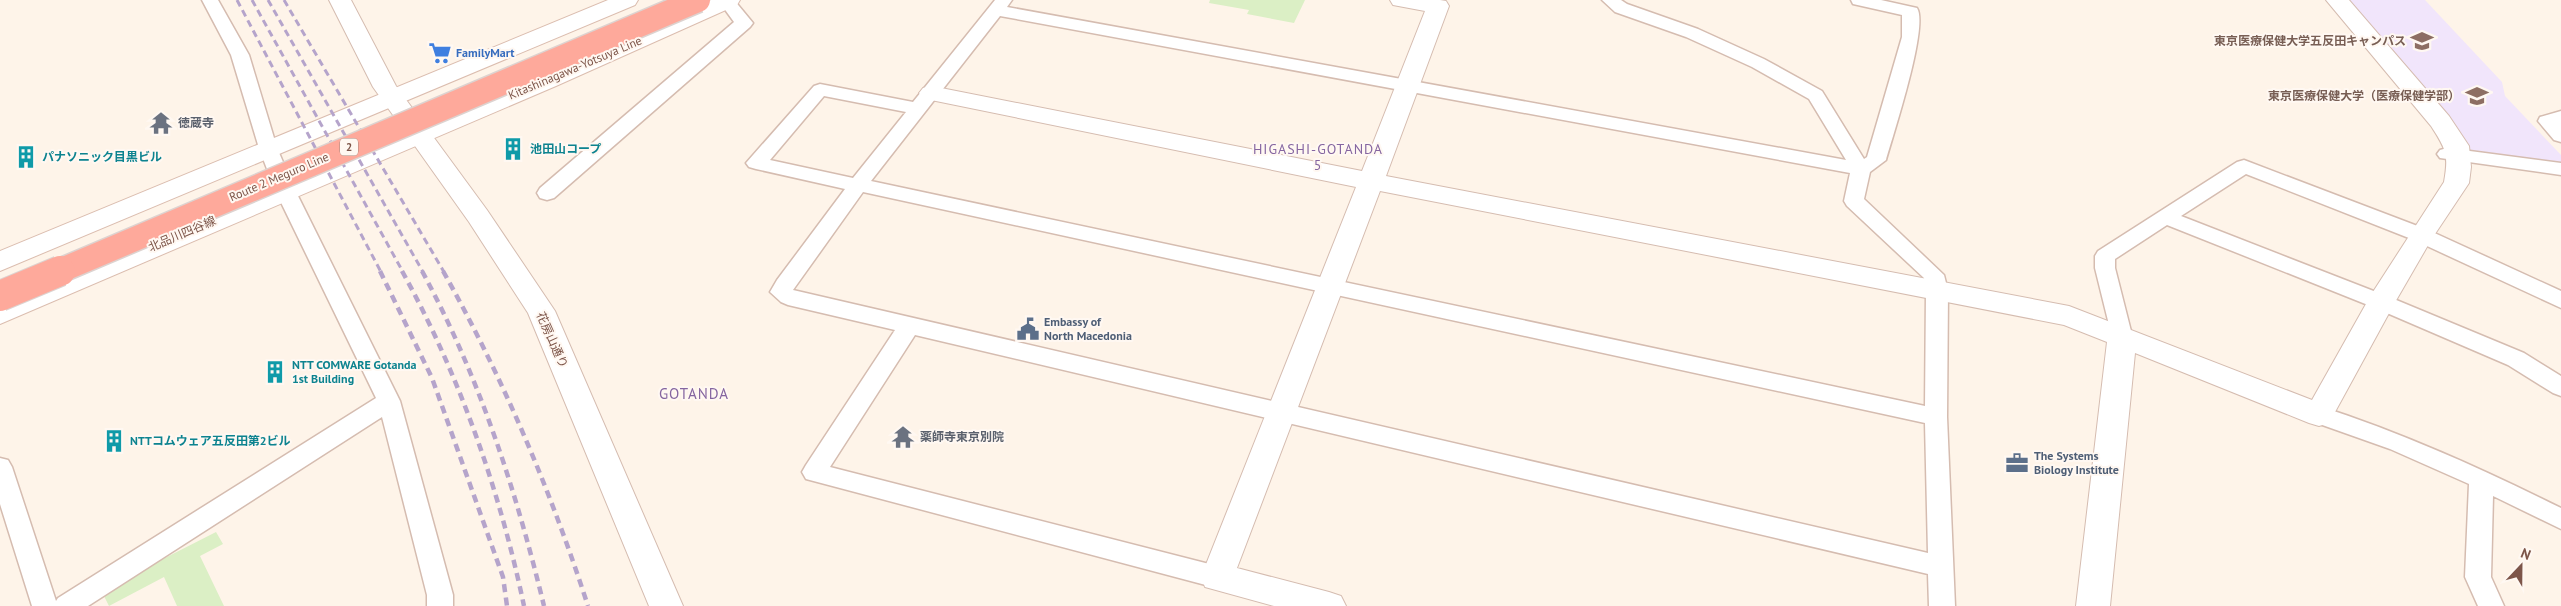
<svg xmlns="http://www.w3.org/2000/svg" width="2561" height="606" viewBox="0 0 2561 606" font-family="'PT Sans','Noto Sans JP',sans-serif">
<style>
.education{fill:#f1e5fb}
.green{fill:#dbefc5}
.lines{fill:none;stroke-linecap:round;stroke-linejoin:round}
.minor-casing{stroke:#d5bcb0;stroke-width:3}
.tertiary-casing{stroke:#d5bcb0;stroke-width:2}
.secondary-casing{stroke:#dbbdaf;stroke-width:2}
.minor{fill:#fff;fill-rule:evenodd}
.tertiary{fill:#fff;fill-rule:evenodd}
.secondary{fill:#fff;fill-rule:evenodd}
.rail-far1{stroke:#b5a4cb;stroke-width:3;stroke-dasharray:7 4.5;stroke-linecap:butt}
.rail{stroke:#b5a4cb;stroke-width:4.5;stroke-dasharray:8 5.5;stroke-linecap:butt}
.motorway-bridge-far1-casing{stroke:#ddd3d0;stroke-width:27;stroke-linecap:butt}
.motorway-bridge-casing{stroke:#ddd3d0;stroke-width:32;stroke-linecap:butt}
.motorway-bridge-far1{stroke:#fea99b;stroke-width:24}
.motorway-bridge{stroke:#fea99b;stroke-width:30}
.labels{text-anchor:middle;stroke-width:4;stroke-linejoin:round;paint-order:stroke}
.shield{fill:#fff8f2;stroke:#a4867c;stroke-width:1}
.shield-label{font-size:11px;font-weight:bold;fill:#7d5549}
.education-label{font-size:12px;font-weight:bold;fill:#785e54;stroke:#fff8f2;text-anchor:end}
.shop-label{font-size:12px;font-weight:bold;fill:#366cbe;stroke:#fff8f2;text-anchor:start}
.street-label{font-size:12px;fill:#7d5549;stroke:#fff8f2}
.worship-label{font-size:12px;font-weight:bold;fill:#5b616d;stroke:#fff8f2;text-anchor:start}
.culture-label{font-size:12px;font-weight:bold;fill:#0d838f;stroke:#fff8f2;text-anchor:start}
.service-label{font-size:12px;font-weight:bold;fill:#4e5e75;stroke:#fff8f2;text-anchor:start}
.neighbourhood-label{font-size:14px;letter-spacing:1px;fill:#8565a0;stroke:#fff8f2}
.quarter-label{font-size:15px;letter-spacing:1px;fill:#8565a0;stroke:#fff8f2}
</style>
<rect width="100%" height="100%" fill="#fef4e9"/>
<path class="education" d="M2345,0H2425L2502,82L2505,96L2561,155V163L2467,154Z"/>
<path class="green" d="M1210,0H1305L1294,23L1247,14L1249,10L1209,3Z
M216,532L223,544L200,556L224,606H177L164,577L109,606L104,596L159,561Z"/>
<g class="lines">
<defs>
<path id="minor" d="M202,0H218L249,55L277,148L295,190L400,401L453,595V606H427V595L382,417L88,606H32L0,504V458L8,460L12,467L56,601L58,598L376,398L275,190L259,148L231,55Z
M718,0H734L753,23L750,27L554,198L547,200L540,198L537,193L540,188L734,22Z
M995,0H1012L1007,7L1846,160L1809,99L1752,67L1686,37L1615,12L1602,0H1621L1627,4L1698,29L1764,59L1822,91L1864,159L1867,157L1902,37V15L1853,4L1851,0H1881L1917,8C1929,26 1893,135 1886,160L1870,172L1864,199L1944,275L1948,291L1947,417L1955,606H1929L1928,574L915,335L830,467L1217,566L1226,569L1230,577L1226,585L1217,588L806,479L802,472L806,465L895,330L788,305L781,302L770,292L777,280L845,189L756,169L749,167L746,163L814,86L820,84L913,102ZM1000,16L1850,173L1844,201L1847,206L1924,278L1926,291L1925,406L871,181ZM824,96L906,112L853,178L770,160ZM863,192L1925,423L1928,553L793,290Z
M2561,111V142L2554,140L2538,121L2540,117Z
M2447,148L2561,163V175L2440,158L2437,154L2440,150Z
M2244,160L2428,230L2561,291V308L2414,240L2246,174L2181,216L2389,297L2524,353L2561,376V396L2553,393L2508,365L2373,307L2167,225L2115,259V268L2133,339L2130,345L2122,347L2114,345L2095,268V256L2098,251L2237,162Z
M2319,406C2403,433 2482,469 2561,508V529L2493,496L2491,577L2504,606H2478L2465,577L2469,484L2390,449L2311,421L2308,415L2311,409Z"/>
<path id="tertiary" d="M329,0H351L396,86L487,210L555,311L683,606H649L528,313L469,222L373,87Z
M1390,0H1440L1446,1L1449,6L1386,176L2069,306L2312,400L2371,295L2444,182C2449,155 2446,149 2431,126L2326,0H2349L2449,116L2469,146L2471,167L2469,183L2431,240L2394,304L2329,423L2319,426L2309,423L2135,353L2110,606H2076L2107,342L2064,325L1380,191L1237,568L1329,592L1341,596L1346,606H1274L1205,587L1201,577L1356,187L931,100L923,98L919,93L923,88L931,86L1362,171L1425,11L1393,5Z"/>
<path id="secondary" d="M608,0H638L635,5L0,271V251Z
M711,0H740L737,5L556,86L0,324V303C236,199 477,107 711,0Z"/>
</defs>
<use href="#minor" class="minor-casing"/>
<use href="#tertiary" class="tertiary-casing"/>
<use href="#secondary" class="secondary-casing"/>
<use href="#minor" class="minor"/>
<use href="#tertiary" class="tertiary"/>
<use href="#secondary" class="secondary"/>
<path class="rail-far1" d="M237,0L381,272
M252,0L403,272
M268,0L423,272
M284,0L444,272"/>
<path class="rail" d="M380,271L432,378L503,577L507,606
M402,271C459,374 500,491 524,606
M422,271C479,376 516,490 544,606
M443,271C503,378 550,489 588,606"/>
<defs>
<path id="motorway-bridge-far1" d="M57,272L698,0"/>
<path id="motorway-bridge" d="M0,296L60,271"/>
</defs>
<use href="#motorway-bridge-far1" class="motorway-bridge-far1-casing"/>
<use href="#motorway-bridge" class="motorway-bridge-casing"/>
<use href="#motorway-bridge-far1" class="motorway-bridge-far1"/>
<use href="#motorway-bridge" class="motorway-bridge"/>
</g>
<defs>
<symbol id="university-bare" viewBox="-9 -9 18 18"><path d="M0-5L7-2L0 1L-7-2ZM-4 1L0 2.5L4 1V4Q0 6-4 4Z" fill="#8d6e63" stroke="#fff8f2" stroke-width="2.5" paint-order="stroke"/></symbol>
<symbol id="supermarket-bare" viewBox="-9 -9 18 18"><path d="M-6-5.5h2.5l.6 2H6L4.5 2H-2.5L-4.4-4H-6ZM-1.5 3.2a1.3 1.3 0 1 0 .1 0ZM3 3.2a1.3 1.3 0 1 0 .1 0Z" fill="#3f7fe0" stroke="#fff8f2" stroke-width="2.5" paint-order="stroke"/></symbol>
<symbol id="temple-bare" viewBox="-9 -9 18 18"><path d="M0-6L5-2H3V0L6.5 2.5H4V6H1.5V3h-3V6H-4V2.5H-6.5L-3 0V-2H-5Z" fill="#6b7280" stroke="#fff8f2" stroke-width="2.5" paint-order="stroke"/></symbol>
<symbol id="building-bare" viewBox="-9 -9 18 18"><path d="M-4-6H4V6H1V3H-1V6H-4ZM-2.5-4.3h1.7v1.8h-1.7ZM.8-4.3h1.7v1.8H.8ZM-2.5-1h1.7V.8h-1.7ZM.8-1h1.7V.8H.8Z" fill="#0f9aa8" stroke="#fff8f2" stroke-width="2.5" paint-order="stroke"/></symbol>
<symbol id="civic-bare" viewBox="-9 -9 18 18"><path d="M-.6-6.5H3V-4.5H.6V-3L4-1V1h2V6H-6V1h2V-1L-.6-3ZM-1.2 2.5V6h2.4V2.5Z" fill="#5c6f8a" stroke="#fff8f2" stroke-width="2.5" paint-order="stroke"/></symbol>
<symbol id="office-bare" viewBox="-9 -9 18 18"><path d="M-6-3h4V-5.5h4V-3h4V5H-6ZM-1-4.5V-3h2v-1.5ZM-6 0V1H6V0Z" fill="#5c6f8a" stroke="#fff8f2" stroke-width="2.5" paint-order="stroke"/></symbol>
</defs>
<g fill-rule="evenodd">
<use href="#university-bare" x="2406" y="25" width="32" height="32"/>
<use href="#supermarket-bare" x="424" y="37" width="32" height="32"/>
<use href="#university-bare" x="2461" y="80" width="32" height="32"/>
<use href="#temple-bare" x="145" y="107" width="32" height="32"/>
<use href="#building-bare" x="497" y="133" width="32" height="32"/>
<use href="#building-bare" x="10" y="141" width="32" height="32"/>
<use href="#civic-bare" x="1012" y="313" width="32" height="32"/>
<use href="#building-bare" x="259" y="356" width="32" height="32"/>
<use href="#temple-bare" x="887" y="421" width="32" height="32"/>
<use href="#building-bare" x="98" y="425" width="32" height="32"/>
<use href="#office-bare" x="2001" y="447" width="32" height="32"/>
</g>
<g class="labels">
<rect class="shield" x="340" y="138.5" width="18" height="17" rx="4"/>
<g class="shield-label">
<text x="349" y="151">2</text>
</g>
<g class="education-label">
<text x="2406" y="45">東京医療保健大学五反田キャンパス</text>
<text x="2460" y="100">東京医療保健大学（医療保健学部）</text>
</g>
<g class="shop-label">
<text x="456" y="57">FamilyMart</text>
</g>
<g class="street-label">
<text transform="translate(575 68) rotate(-23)" y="4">Kitashinagawa-Yotsuya Line</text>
<text transform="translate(279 177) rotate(-23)" y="4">Route 2 Meguro Line</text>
<text transform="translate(182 234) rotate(-23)" y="4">北品川四谷線</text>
<text transform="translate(552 340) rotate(66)" y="4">花房山通り</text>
</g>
<g class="worship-label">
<text x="178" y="127">徳蔵寺</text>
<text x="920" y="441">薬師寺東京別院</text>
</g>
<g class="culture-label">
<text x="530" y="153">池田山コープ</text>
<text x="42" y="161">パナソニック目黒ビル</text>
<text x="292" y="369">NTT COMWARE Gotanda<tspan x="292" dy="14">1st Building</tspan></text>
<text x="130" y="445">NTTコムウェア五反田第2ビル</text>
</g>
<g class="service-label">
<text x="1044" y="326">Embassy of<tspan x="1044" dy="14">North Macedonia</tspan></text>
<text x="2034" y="460">The Systems<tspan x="2034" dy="14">Biology Institute</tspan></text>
</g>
<g class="neighbourhood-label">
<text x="1318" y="154">HIGASHI-GOTANDA<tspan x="1318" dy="16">5</tspan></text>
</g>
<g class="quarter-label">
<text x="694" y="399">GOTANDA</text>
</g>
</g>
<g transform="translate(2521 566) rotate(22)" stroke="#fff8f2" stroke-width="4" paint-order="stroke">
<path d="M0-4L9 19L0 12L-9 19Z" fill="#7d5549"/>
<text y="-8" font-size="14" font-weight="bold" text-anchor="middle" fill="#7d5549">N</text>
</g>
</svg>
